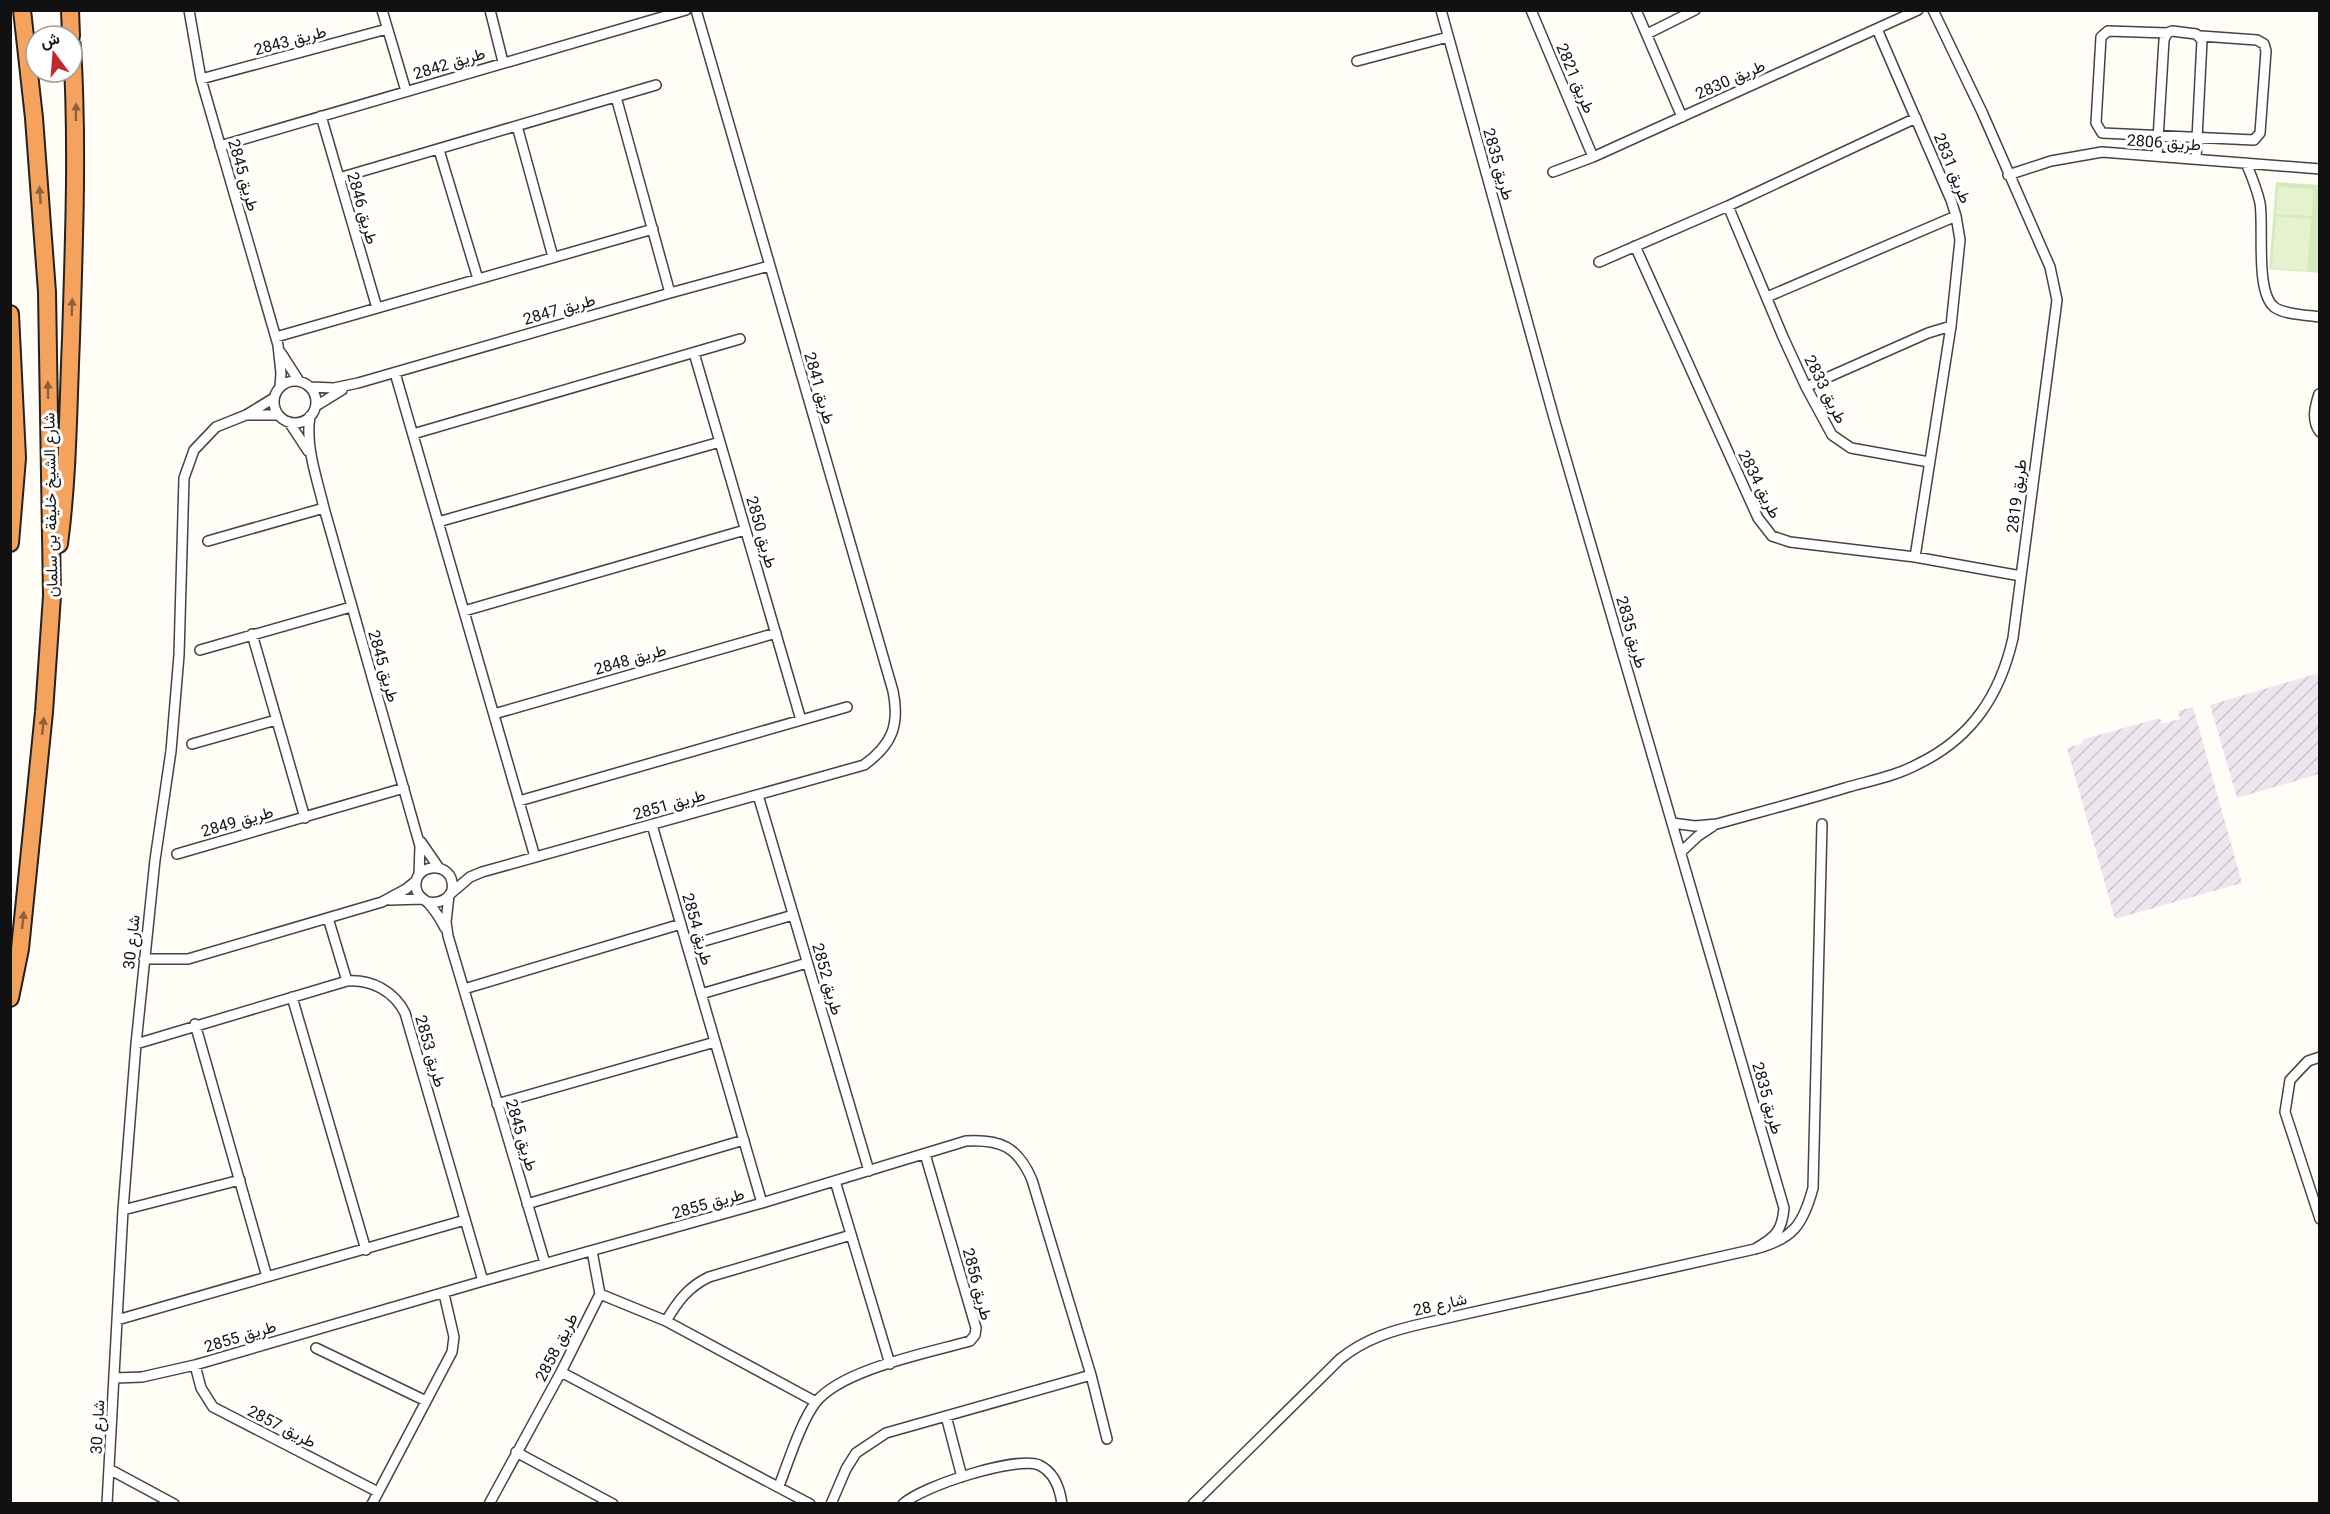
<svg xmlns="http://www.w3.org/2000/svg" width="2330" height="1514" viewBox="0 0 2330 1514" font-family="Georgia,Vazirmatn,serif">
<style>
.industrial{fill:url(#industrial-furrows)}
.park{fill:#d5ebbd}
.pitch{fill:#e6f2cf}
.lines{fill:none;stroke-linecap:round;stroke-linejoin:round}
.minor-casing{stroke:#444;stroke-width:12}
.motorway-casing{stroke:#222;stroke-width:20}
.minor{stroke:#fff;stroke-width:9}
.motorway{stroke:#f5a25d;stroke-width:16}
.oneway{fill:#8e613b}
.labels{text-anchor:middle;stroke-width:6;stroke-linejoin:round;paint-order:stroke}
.street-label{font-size:16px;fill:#111;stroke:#fff}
</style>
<defs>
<pattern id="industrial-furrows" width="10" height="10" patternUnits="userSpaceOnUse" patternTransform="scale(1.5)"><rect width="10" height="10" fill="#eee6ef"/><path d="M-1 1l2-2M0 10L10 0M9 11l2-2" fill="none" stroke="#cbc4cc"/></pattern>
</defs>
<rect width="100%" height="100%" fill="#fffdf5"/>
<path class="industrial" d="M2319,673V774L2237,798L2210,705Z
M2193,707L2242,883L2115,919L2067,748L2081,744L2084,739L2160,718L2162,724L2180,719L2178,711Z"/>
<path class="park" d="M2276,182L2319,185V273L2269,269Z"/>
<path class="pitch" d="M2278,187L2313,189L2312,216L2276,214Z
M2276,217L2311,219L2307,271L2272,268Z"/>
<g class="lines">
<defs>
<path id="minor" d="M189,10L201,79L278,345L281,373L280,387
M382,10L406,91
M490,10L503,62
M1441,10L1554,418L1784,1208C1782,1232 1775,1237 1755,1249
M1531,10L1593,157
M1636,10L1682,117
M1877,29L1951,200L1956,216L1960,240L1951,326L1915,557
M2167,33L2108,31L2101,37L2096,123L2102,133L2254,140L2260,133L2266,51L2264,44L2257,40L2201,36
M1647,34L1695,10
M1357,61L1448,37
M201,79L387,29
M616,97L670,293
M321,116L377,308
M517,126L553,257
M220,146L686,10
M439,150L478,279
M2157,156L2164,40L2167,33L2172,31L2196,34L2202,40L2196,159
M2246,163C2252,177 2257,189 2260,203C2264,227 2255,291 2274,307C2285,315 2307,315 2320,317
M1553,172L1593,157L1918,10
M2008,175L2051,161L2102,152L2320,169
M339,178L656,85
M1728,206L1783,337L1806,387L1832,435L1851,448L1929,462
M1635,246L1758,518L1772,536L1790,542L1915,557L2021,576
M1599,262L1728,206L1916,118
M1767,297L1956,216
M276,337L653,229
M281,353L299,381
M694,353L801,720
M395,373L535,857
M274 402a21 21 0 1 1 42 0a21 21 0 1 1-42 0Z
M310,387L334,388L358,383L670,293L769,266
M1806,387L1928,333L1951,326
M2319,394C2315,406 2311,421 2320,432
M316,406L342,390
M248,415H278
M310,416C305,447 317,478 324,508L416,832L420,846L419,875
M289,422L308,451
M413,434L740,339
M438,522L720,442
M208,541L324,508
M464,611L745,530
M252,634L305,818
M200,650L351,607
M494,714L776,633
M192,744L276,720
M758,795L869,1171
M519,801L847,707
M1672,823L1695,826L1717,824C1760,812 1802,801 1845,788C1869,781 1896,776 1918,764C1972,738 2000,695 2013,638L2057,300L2050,267L1982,112L1933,10
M652,825L762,1203
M421,842L439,868
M1681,852L1698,836L1713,826
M177,854L404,788
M390,900L422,899
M428,902C441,904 455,897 452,882C448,860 413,865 416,887C417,897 425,899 430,905C436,912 441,920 445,928
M328,918L347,981
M687,946L793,915
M144,959H188L382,902L406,889L416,881
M464,989L681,924
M701,994L807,963
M292,997L366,1250
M195,1024L267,1277
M136,1044L347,981C371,979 394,991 405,1013L483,1281
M2320,1057L2308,1061L2290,1080L2285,1112L2320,1219
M497,1104L715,1042
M835,1181L890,1364
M527,1204L744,1140
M123,1210L240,1180
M545,1263L448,936L446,922L449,895L470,877L482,872L864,765C892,745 900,725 893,691L696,10
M600,1294L666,1321L816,1402
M117,1320L465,1220
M666,1321C678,1301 688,1287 709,1277L851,1235
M316,1348L426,1401
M195,1365L201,1388L213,1407L378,1492
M561,1372L810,1504
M115,1378L142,1377L195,1365L483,1281L762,1203L966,1141C1001,1139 1018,1147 1032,1180L1091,1375L1107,1439
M946,1416L962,1477
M516,1452L613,1504
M109,1469L174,1504
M779,1486C788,1463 801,1421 816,1402C843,1369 928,1353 970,1341L975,1335L976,1328L925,1154
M107,1504L123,1210L136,1044L155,860L171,751L179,655L184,478L194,450L216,427L246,415L274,398
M372,1504L452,1352L454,1337L444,1294
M489,1504L561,1372L600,1294L592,1251
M831,1504L846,1469L856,1453L886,1433L1091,1375
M903,1504C922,1486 1016,1456 1039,1465C1054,1472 1060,1489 1062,1504
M1193,1504L1340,1359C1366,1338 1394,1330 1425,1323L1755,1249C1793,1239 1803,1225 1813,1188L1822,824"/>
<path id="motorway" d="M70,10L71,36
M10,314L17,458L10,543
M59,544C68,476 68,407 71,339C74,242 78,144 72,46
M10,998L20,949L44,712L52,596L47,292L34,118L22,10"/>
</defs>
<use href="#minor" class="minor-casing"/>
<use href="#motorway" class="motorway-casing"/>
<use href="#minor" class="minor"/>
<use href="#motorway" class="motorway"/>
</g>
<defs><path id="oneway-solid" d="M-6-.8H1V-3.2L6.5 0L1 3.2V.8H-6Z" transform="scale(1.5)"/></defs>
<g class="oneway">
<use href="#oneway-solid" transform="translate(76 112) rotate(-89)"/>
<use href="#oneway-solid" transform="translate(40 195) rotate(-94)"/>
<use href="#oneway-solid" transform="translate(72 307) rotate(-88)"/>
<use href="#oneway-solid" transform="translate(48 390) rotate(-91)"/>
<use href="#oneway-solid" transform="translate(43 726) rotate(-84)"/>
<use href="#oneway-solid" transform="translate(23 920) rotate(-84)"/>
</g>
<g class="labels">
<g class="street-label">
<text transform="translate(290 40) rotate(-15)" y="6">طريق 2843</text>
<text transform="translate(449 63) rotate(-17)" y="6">طريق 2842</text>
<text transform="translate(1576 78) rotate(67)" y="6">طريق 2821</text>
<text transform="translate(1730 79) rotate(-24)" y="6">طريق 2830</text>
<text transform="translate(2164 142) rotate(4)" y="6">طريق 2806</text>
<text transform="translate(1499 164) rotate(74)" y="6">طريق 2835</text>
<text transform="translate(1953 168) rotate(68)" y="6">طريق 2831</text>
<text transform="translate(244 175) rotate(74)" y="6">طريق 2845</text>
<text transform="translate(363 208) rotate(74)" y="6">طريق 2846</text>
<text transform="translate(559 309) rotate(-16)" y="6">طريق 2847</text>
<text transform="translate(820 388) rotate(74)" y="6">طريق 2841</text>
<text transform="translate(1826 389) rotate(63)" y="6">طريق 2833</text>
<text transform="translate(1760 484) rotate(63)" y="6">طريق 2834</text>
<text transform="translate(2016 496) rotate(-83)" y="6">طريق 2819</text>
<text transform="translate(50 505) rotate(-91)" y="6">شارع الشيخ خليفة بن سلمان</text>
<text transform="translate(762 532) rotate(74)" y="6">طريق 2850</text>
<text transform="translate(1632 632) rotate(74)" y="6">طريق 2835</text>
<text transform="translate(630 659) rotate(-16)" y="6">طريق 2848</text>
<text transform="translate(384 666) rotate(74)" y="6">طريق 2845</text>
<text transform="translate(669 804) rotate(-16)" y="6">طريق 2851</text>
<text transform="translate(237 821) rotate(-16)" y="6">طريق 2849</text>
<text transform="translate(698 929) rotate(74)" y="6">طريق 2854</text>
<text transform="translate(131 942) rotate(-84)" y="6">شارع 30</text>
<text transform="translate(828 979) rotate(74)" y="6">طريق 2852</text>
<text transform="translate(431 1051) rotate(74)" y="6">طريق 2853</text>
<text transform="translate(1768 1098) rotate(74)" y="6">طريق 2835</text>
<text transform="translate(522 1135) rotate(73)" y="6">طريق 2845</text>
<text transform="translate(708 1203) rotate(-16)" y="6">طريق 2855</text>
<text transform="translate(978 1284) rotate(75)" y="6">طريق 2856</text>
<text transform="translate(1440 1304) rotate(-13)" y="6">شارع 28</text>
<text transform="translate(240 1336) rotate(-17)" y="6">طريق 2855</text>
<text transform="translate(556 1347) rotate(-63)" y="6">طريق 2858</text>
<text transform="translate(282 1426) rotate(27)" y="6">طريق 2857</text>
<text transform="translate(97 1427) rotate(-87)" y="6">شارع 30</text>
</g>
</g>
<rect width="2330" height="1514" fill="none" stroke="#111111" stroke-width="24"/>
<g transform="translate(54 54) rotate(344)"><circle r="28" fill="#ffffff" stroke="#a0a0a0" stroke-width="1.5"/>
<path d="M0-4.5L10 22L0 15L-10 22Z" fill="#c4262e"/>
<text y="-9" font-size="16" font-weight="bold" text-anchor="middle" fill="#111111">ش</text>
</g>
</svg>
